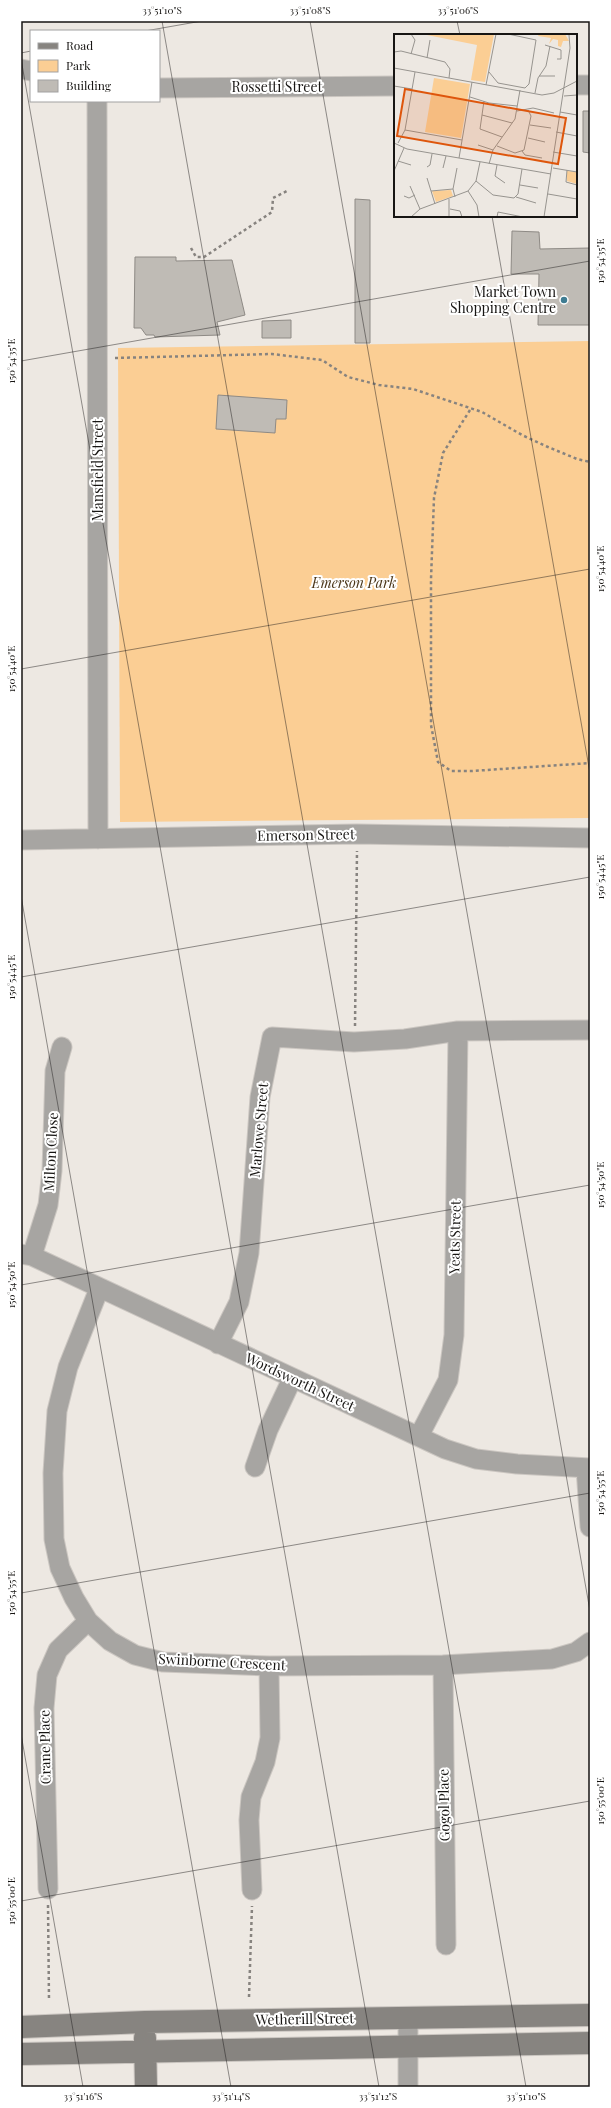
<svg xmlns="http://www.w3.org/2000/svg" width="611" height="2108" viewBox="0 0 611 2108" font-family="'Playfair Display',serif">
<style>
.green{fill:#fbce94}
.building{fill:#bfbbb5;stroke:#8e8a85}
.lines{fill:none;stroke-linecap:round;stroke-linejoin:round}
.street-casing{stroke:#cbc6c1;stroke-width:21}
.secondary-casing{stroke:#cbc6c1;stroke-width:24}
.path{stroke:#87837f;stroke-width:2.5;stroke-dasharray:3 3;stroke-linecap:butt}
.street{stroke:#a7a5a2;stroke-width:19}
.secondary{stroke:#878480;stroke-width:22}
.ticks{fill:none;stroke:#171513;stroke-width:1;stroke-opacity:0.45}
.poi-dot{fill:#3e7c92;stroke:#fff;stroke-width:1.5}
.labels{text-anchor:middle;stroke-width:4;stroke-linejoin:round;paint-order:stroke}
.street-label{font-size:14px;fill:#171513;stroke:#fff}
.poi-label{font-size:14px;fill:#171513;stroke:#fff;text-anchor:end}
.park-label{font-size:14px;font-style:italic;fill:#4a3518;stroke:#fff}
.inset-road{fill:none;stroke:#97948f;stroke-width:1}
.view{fill:#de560c;fill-opacity:0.15;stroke:#de560c;stroke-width:2}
.inset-edge{fill:none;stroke:#171513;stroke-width:2}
.neatline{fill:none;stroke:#171513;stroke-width:1.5}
.ticks-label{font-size:10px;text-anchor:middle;fill:#171513}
</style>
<rect width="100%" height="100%" fill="#ede8e2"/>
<path class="green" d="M590,341V818L120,822L118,348Z"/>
<path class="building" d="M583,111H590V153L583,152Z
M355,199L370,200V343H355Z
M512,231L539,232L540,249L590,248V325H538L539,274H511Z
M135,257H176V261L232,260L245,315L217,322L220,335L155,337L154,335H146L141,328H134Z
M291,320V338H262V321Z
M218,395L287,400L286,419H276L275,433L216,429Z"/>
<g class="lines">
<defs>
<path id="street" d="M21,69L31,71
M576,85H590
M159,88L395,86
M97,101L98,839
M21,840L357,834L590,838
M21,1254L32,1256L445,1449L476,1459L517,1464L590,1468
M32,1256L48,1205L52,1171L55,1071L62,1047
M99,1289L68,1367L57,1411L53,1473L54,1539L60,1568L74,1598L88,1621L110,1641L135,1655L163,1662L269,1666L443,1665L552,1659L576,1652L590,1642
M218,1344L239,1302L249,1253L260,1097L272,1037L354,1042L405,1039L458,1031L590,1030
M419,1436L448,1380L454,1335L458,1031
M255,1467L268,1430L292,1379
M586,1468L590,1527
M443,1665L446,1945
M48,1889L44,1708L47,1675L58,1650L88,1621
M252,1890L249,1820L251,1797L265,1762L270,1738L269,1666
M408,2087V2018"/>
<path id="secondary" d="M21,2027L145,2022L590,2015
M145,2038L146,2087
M21,2054L590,2043"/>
</defs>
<use href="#street" class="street-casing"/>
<use href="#secondary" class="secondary-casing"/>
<path class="path" d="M191,248L196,257H204L272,212L273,198L289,190
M115,358L272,354L322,360L348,377L379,385L413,389L482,412L522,435L548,447L577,459L590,462
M470,410L443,453L434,498L431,579V725L438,762L451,771H472L590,763
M355,1026L357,851
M48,1905L49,2001
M249,1997L252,1906"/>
<use href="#street" class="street"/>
<use href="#secondary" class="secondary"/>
</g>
<path class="ticks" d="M162,21L526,2087M310,21L590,1611M457,21L460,35M145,31L202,21M21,53L31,51M21,59L379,2087M492,216L590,773M21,361L590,261M21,669L590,569M21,896L231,2087M21,977L590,877M21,1285L590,1185M21,1593L590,1493M21,1734L83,2087M21,1901L590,1801"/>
<circle class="poi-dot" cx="564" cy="300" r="4"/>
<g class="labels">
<g class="street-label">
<text x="277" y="92">Rossetti Street</text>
<text transform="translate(98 470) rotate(-90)" y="5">Mansfield Street</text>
<text transform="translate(306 835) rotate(-1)" y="5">Emerson Street</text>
<text transform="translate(259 1130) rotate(-85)" y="5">Marlowe Street</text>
<text transform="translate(51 1152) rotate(-87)" y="5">Milton Close</text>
<text transform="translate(455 1237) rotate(-89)" y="5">Yeats Street</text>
<text transform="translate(300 1382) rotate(25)" y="5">Wordsworth Street</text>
<text transform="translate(222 1662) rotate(3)" y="5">Swinborne Crescent</text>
<text transform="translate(45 1747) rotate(-91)" y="5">Crane Place</text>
<text transform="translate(444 1805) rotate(-91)" y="5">Gogol Place</text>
<text transform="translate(305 2019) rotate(-1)" y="5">Wetherill Street</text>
</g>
<g class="poi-label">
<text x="556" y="297">Market Town<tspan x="556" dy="16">Shopping Centre</tspan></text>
</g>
<g class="park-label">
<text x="354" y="588">Emerson Park</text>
</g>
</g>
<g transform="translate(394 34)">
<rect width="183" height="183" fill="#ede8e2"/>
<path d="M28,0H100L91,48L77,46L83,11ZM145,0H171L175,7H169L167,13L164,12V6L159,5L155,10L157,4L144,2ZM40,44L76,50L67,104L31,98ZM173,137L183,138V150L173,147ZM38,157L57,156L59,162L42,168Z" fill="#fbce94"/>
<path class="inset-road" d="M17,0L21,6L17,20M151,11L167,16V25H163M0,18L7,17L51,28L56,35L55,44M33,24L36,6M0,34L148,61L160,59L183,47M95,38L104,49L131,54L135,50L142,6L114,0M145,42H161M92,51L102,0M0,52L18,55M141,59L144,44L152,32L156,12M170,62L183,61M76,63L95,69L123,72M90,67L86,95L108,103M123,77L139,74L160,79M166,78L183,81M88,81L118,89M136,91L157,94M11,96L68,106M162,98L183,102M134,104L151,108M0,109L13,115L157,140M4,109L11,96L21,38M84,111L99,116M103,112L121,119L130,116L137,82L134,76M128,117L131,121L148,124M159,118L183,122M65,124L78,48M4,127L17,131M95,130L99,116L121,85L126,56M103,131L101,142L111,149M33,133L36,131L38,120M49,134L52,122M159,134L183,138M173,136L172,148L183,151M0,137L10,114M33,144L41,170M82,147L99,161L120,164L124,160L128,135M126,151L144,154M16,152L26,175M37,157L59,155M74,157L83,171L85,183M154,160L183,165M10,162L15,164L21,161M61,163L59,155L63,134M122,163L142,169M55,165V183M56,175L66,177L68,183M17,183L26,175L74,157L82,147L86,128M103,183L104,178L129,183M150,183L176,14L175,1"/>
<path class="view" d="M11,55L172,84L164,130L3,102Z"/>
<rect width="183" height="183" class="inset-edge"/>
</g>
<rect width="611" height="2108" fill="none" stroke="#ffffff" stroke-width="44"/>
<rect x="30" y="30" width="130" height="72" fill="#ffffff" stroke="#a2a1a1"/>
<rect x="38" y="43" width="20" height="6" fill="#878480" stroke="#a2a1a1"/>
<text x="66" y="50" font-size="12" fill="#171513">Road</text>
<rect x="38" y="60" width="20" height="12" fill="#fbce94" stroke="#a2a1a1"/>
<text x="66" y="70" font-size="12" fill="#171513">Park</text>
<rect x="38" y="80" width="20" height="12" fill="#bfbbb5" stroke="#a2a1a1"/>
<text x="66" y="90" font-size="12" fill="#171513">Building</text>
<rect x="22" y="22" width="567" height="2064" class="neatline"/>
<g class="ticks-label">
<text x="162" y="14">33°51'10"S</text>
<text x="310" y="14">33°51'08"S</text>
<text x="458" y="14">33°51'06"S</text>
<text transform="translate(600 261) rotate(-90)" y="4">150°54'35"E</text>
<text transform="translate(11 361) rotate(-90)" y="4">150°54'35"E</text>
<text transform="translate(600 569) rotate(-90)" y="4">150°54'40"E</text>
<text transform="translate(11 669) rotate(-90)" y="4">150°54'40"E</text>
<text transform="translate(600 877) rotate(-90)" y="4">150°54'45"E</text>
<text transform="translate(11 977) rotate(-90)" y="4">150°54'45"E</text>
<text transform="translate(600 1185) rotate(-90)" y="4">150°54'50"E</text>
<text transform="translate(11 1285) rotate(-90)" y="4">150°54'50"E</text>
<text transform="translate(600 1493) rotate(-90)" y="4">150°54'55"E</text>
<text transform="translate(11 1593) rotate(-90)" y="4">150°54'55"E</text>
<text transform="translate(600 1801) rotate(-90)" y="4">150°55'00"E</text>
<text transform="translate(11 1901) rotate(-90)" y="4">150°55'00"E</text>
<text x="83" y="2100">33°51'16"S</text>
<text x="231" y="2100">33°51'14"S</text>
<text x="378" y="2100">33°51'12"S</text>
<text x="526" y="2100">33°51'10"S</text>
</g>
</svg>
